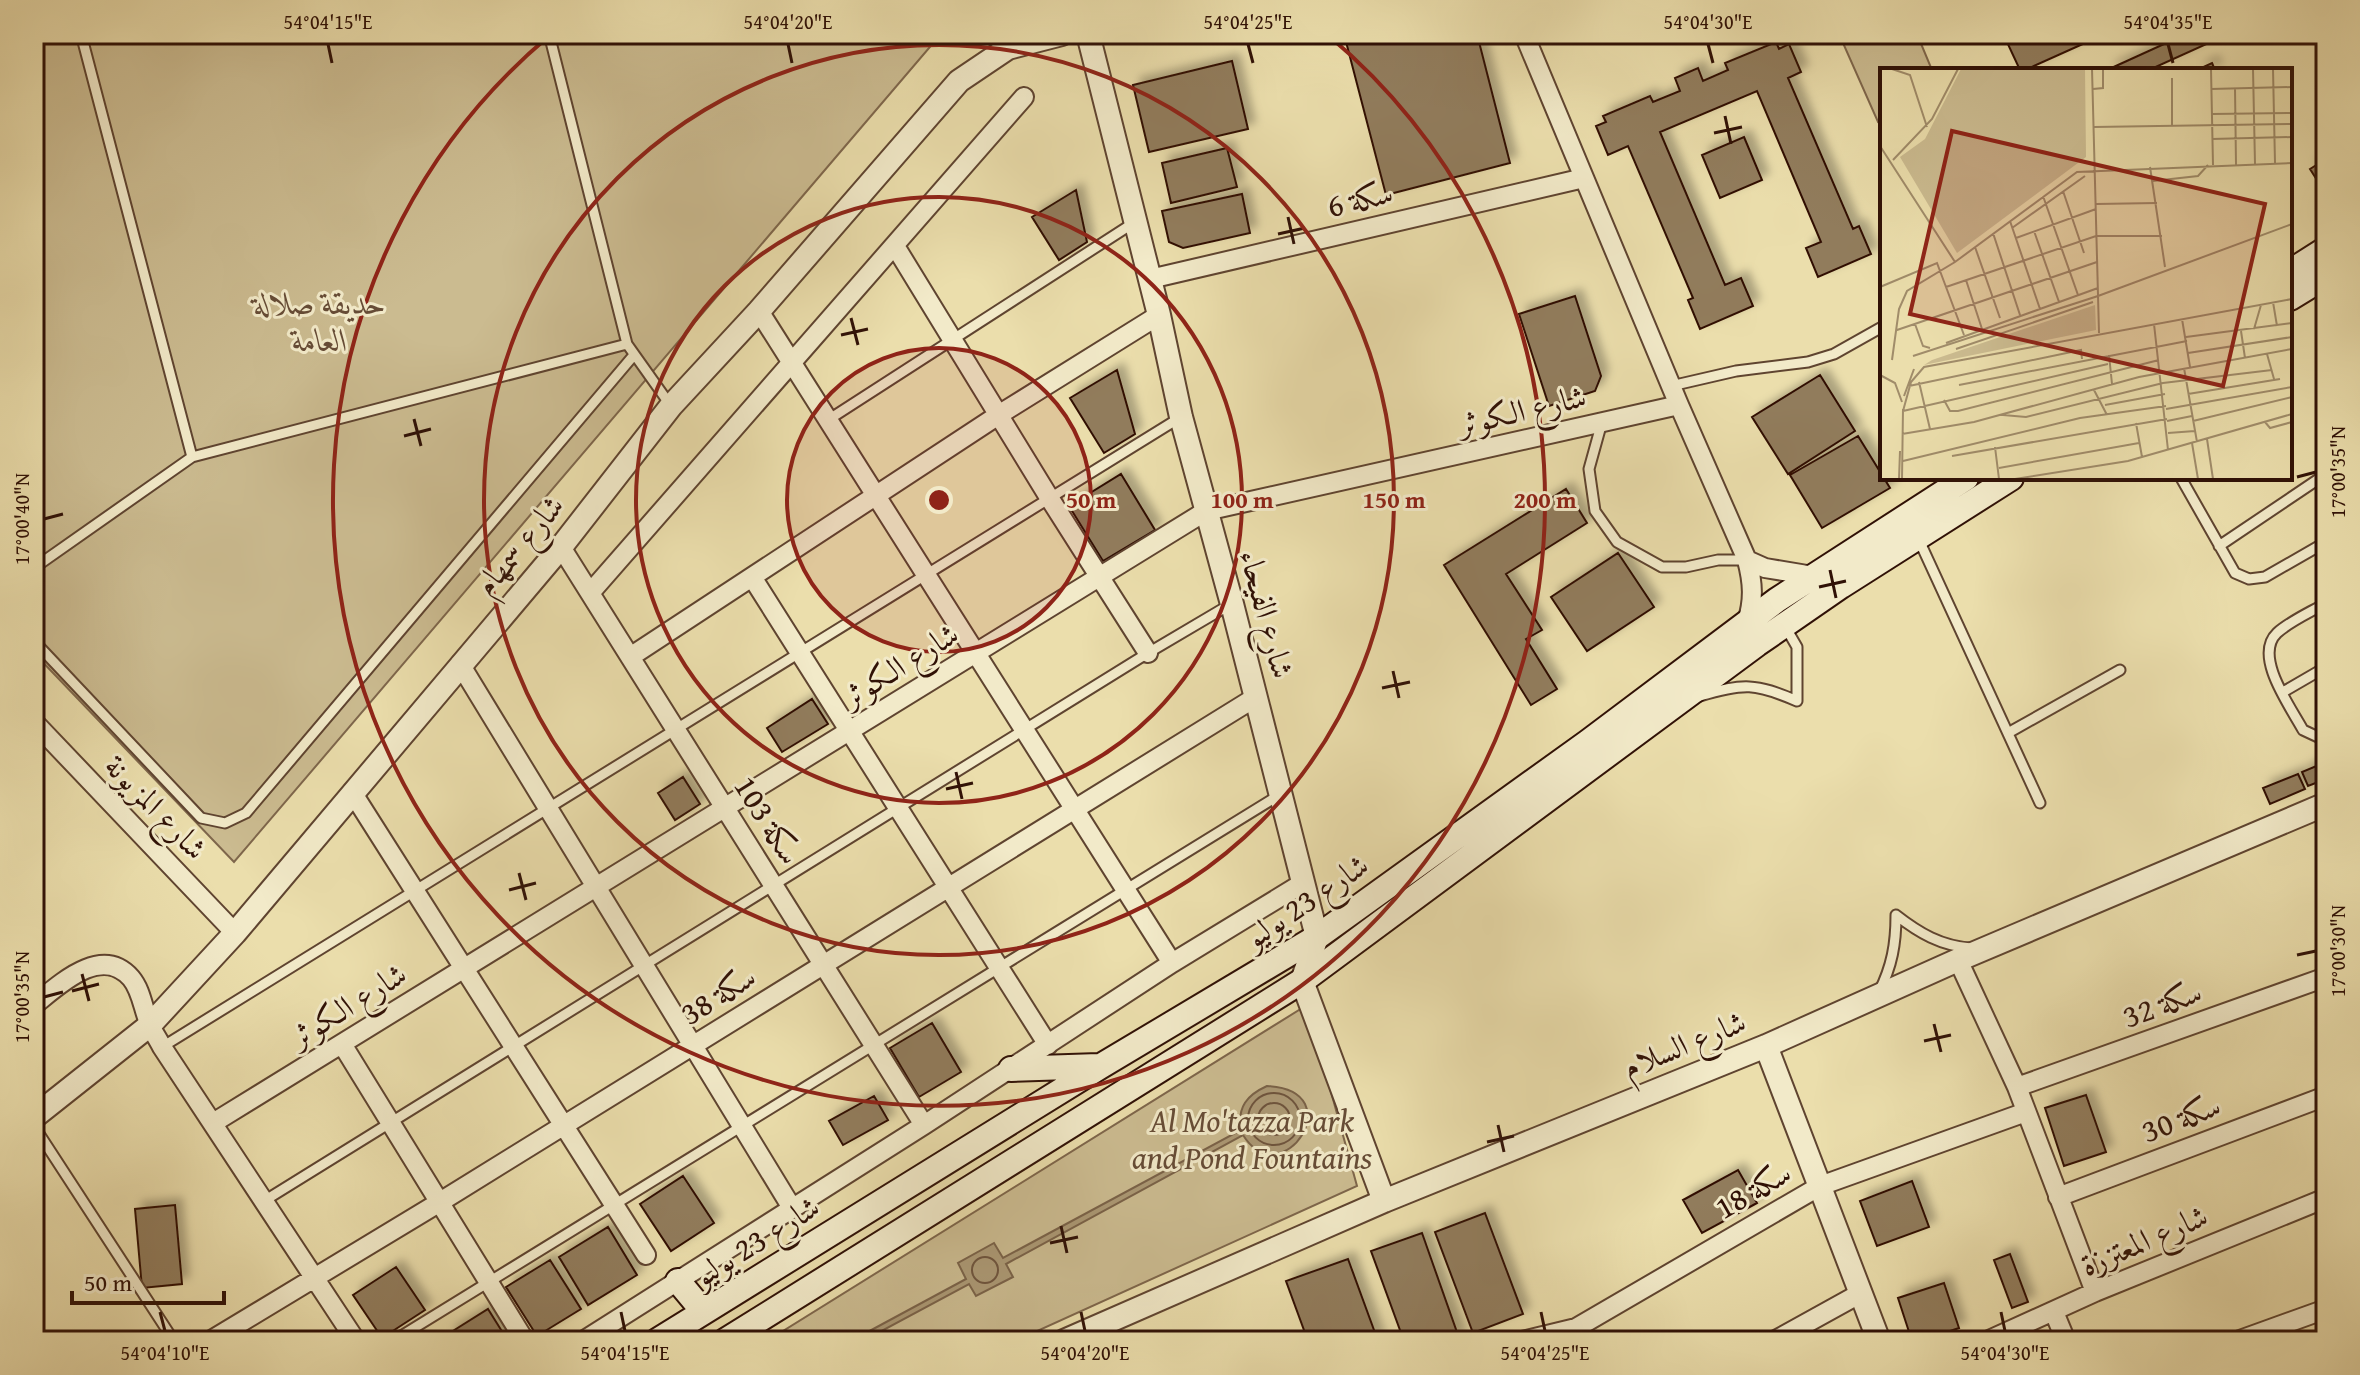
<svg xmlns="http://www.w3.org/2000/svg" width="2360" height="1375" viewBox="0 0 2360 1375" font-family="'Gentium Book Plus',Amiri,serif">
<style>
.green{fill:#cbbb90;stroke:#7e664b;stroke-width:2}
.water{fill:#ab9874;stroke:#7a6248;stroke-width:2}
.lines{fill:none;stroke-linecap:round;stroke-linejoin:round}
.shore{stroke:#6e543d;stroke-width:2}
.building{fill:#917c5c;stroke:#301106;stroke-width:2;filter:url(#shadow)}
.service-casing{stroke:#5f4430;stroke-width:13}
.minor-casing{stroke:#5f4430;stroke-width:22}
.tertiary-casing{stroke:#5f4430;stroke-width:26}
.secondary-casing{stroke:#301106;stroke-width:28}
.service{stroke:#f2eac9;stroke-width:9}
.minor{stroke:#f2eac9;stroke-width:18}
.tertiary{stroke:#f2eac9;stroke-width:22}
.secondary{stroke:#f2eac9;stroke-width:24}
.ticks{fill:none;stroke:#301106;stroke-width:3}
.ring{fill:none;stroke:#8f2418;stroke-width:4}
.labels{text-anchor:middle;stroke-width:6;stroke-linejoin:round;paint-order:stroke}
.street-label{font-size:32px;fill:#301106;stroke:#f2eac9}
.park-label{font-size:32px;font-style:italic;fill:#664c36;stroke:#f2eac9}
.inset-road{fill:none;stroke:#a08c6a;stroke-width:2}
.view{fill:#8f2418;fill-opacity:0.15;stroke:#8f2418;stroke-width:4}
.inset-edge{fill:none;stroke:#301106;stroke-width:4}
.centre{fill:#8f2418;stroke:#f2eac9;stroke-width:4}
.ring-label{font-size:24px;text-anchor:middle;font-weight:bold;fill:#8f2418;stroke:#f2eac9;stroke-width:6;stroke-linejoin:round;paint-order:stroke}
.neatline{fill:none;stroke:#301106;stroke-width:3}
.ticks-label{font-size:20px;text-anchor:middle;fill:#301106}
</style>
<defs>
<filter id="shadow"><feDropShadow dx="7" dy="-7" stdDeviation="4" flood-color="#0004"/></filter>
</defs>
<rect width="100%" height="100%" fill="#ebdeac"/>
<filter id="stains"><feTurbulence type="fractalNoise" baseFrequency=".0025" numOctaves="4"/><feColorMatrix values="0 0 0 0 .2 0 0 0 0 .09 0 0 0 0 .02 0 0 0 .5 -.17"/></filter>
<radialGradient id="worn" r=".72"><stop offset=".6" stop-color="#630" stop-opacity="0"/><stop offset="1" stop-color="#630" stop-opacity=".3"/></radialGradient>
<path class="green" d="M34,34H941L234,862L34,653Z
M1839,34H1917L1932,70H1882V120L1878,122Z
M1307,1005L1357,1186L1015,1341H767Z"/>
<path class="water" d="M1267,1086C1353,1090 1282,1197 1243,1135L1006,1264L1013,1277L976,1296L969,1284L863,1341H851L966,1279L958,1263L994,1243L1003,1258L1241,1130C1237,1107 1247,1095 1267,1086Z"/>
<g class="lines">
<path class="shore" d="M1248 1119a26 26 0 1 1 52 0a26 26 0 1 1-52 0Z
M1258 1119a16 16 0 1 1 32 0a16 16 0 1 1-32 0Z
M972 1270a13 13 0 1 1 26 0a13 13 0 1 1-26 0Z"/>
</g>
<path class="building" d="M1344,34H1477L1510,163L1386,195Z
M2019,34H2105L2025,70H2020L2006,40Z
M2160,34H2178L2163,41Z
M2186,34H2221L2222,37L2149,70H2107Z
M1776,42L1779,49L1789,44L1801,72L1788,78L1853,229L1859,226L1871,254L1818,277L1806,248L1821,242L1757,91L1660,132L1725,285L1741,278L1753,306L1700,329L1688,300L1693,298L1628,146L1608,155L1596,126L1606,122L1603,116L1650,96L1653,102L1680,91L1675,78L1698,68L1703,81L1728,70L1725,63Z
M1232,61L1248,129L1149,152L1133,85Z
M2212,63L2215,70H2197Z
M1744,137L1762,180L1720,198L1702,155Z
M1227,148L1237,187L1171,203L1162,163Z
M2326,159V194L2310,169Z
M1076,190L1087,242L1059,260L1032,217Z
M1242,194L1250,233L1183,248L1169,242L1162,211Z
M1575,296L1601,376L1595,391L1549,406L1519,314Z
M1117,370L1135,434L1104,453L1070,398Z
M1820,375L1855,431L1788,474L1752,417Z
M1858,436L1890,488L1822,528L1790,475Z
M1121,474L1155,530L1103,561L1069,506Z
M1566,489L1587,523L1506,574L1542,630L1526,639L1557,689L1531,705L1444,565Z
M1618,553L1654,607L1587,651L1551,597Z
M812,699L828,724L782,752L767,728Z
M2326,762V779L2308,786L2302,772Z
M2298,774L2305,789L2270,804L2263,788Z
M683,777L700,804L675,820L658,793Z
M932,1023L961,1072L919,1097L890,1048Z
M2086,1095L2106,1152L2064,1166L2045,1108Z
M874,1096L888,1120L843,1145L829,1121Z
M1738,1170L1757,1203L1702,1233L1683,1200Z
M683,1176L714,1223L671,1251L640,1204Z
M1912,1181L1929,1227L1877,1246L1860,1201Z
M175,1205L182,1284L142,1288L135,1209Z
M1485,1213L1523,1314L1473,1333L1435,1232Z
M608,1227L637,1275L588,1305L559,1257Z
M1422,1233L1459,1338L1451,1341H1404L1371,1251Z
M2010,1254L2028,1302L2012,1308L1994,1260Z
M1348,1259L1378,1341H1308L1286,1281Z
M550,1260L581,1309L537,1336L506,1287Z
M396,1267L425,1310L382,1338L353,1295Z
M1944,1283L1959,1328L1920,1341H1912L1898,1298Z
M488,1309L508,1341H452L448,1334Z"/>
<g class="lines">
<defs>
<path id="service" d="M81,34L192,457L627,344
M549,34L627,344L671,406
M1671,386L1736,371L1808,362L1834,354L1882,327
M828,420L1135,222
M1602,422L1589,469L1595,511L1617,542L1662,567H1686L1718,560H1746
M2181,478L2235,573L2249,579L2265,577L2326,542
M1918,538L2040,803
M2219,546L2326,474
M34,568L192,457
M2326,603C2311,612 2290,621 2277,633C2253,656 2290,706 2303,730L2318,737L2326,733
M34,641L201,818L225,823L246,813L634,355
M2283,692L2326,667
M1700,696C1744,683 1755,683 1797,701V647L1786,628
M2008,733L2120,670
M1896,915C1919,933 1941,946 1971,948
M1879,992C1892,966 1896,944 1896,915
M162,1047L1181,417
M34,1126L174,1341
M264,1201L1148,653L1231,604
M393,1341L1281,794"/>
<path id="minor" d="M1524,34L1679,405L1747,560C1753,583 1754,600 1747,622
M895,246L1050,499L1148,653
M1150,279L1584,178
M759,311L1172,963
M561,547L924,1125
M1747,560L1765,568L1813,576
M752,577L1048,1045
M590,593L1024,97
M630,657L1000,414L1159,315
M460,664L792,1208
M34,722L235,933
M352,792L646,1255
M1958,960L2017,1087L2095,1292
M34,1005C59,985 101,944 131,978C142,991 143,1010 150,1025C153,1032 158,1039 162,1047L356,1341
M342,1044L525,1341
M2017,1087L2326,977
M213,1123L1206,511L1679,405
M2058,1197L2326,1096
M2054,1312L2066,1341
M210,1341L440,1202L1256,697
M583,1341L924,1125L1172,963L1303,883
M1522,1341L1576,1328L1820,1186L2026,1112
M1774,1341L1861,1293
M1987,1341L2095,1292L2326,1198
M2237,1341L2326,1309"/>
<path id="tertiary" d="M1088,34L1159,315L1181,417L1232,604L1317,937L1302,981L1384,1201
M1766,1046L1879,1341
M34,1117L150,1025L235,933L561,547L671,406L759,311L959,81L1008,48L1062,34
M1064,1341L1384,1201L1766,1046L1958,960L2326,804"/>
<path id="secondary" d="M2290,272L2326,249
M2290,298L2326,276
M1011,1069L1099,1066
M678,1281L703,1311
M657,1341L1101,1066L1317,937L1588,742L1777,600L1966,478
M725,1341L1302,981L1757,644L1841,586L2011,478"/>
</defs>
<use href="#service" class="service-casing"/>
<use href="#minor" class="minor-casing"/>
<use href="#tertiary" class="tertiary-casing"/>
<use href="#secondary" class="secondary-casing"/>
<use href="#service" class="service"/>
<use href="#minor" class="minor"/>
<use href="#tertiary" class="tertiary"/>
<use href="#secondary" class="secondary"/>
</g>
<path class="ticks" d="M328,44L332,63M788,44L792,63M1248,44L1253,63M1708,44L1713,63M2168,44L2173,63M1725,116L1731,144M1714,133L1742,127M1288,217L1294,244M1278,234L1305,228M851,318L858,345M841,335L868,329M414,419L421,446M404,436L431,429M2297,477L2316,472M44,519L63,514M1830,570L1836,598M1819,587L1846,581M1393,671L1399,698M1382,688L1410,682M956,772L962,799M946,789L973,783M519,873L526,900M509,890L536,883M2297,955L2316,951M82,974L89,1001M72,991L99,984M44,997L63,992M1934,1024L1941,1052M1924,1041L1951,1035M1498,1125L1504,1152M1487,1142L1514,1136M1061,1226L1067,1253M1050,1243L1078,1237M160,1312L165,1331M621,1312L625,1331M1081,1312L1085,1331M1541,1312L1545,1331M2001,1312L2005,1331"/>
<circle cx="939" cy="500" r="152" fill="#8f2418" fill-opacity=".12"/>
<g class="ring">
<circle cx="939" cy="500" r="152"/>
<circle cx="939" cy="500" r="303"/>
<circle cx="939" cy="500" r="455"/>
<path d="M1329 36A606 606 0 1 1 549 36"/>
</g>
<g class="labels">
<g class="street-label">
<text transform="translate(1360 199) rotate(-13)" y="11">سكة 6</text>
<text transform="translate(1522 410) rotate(-13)" y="11">شارع الكوثر</text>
<text transform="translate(519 545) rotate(-50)" y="11">شارع سمهام</text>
<text transform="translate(1267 614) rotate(75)" y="11">شارع الفيحاء</text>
<text transform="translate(900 665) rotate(-32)" y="11">شارع الكوثر</text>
<text transform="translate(156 807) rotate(46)" y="11">شارع المزيونة</text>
<text transform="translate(768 820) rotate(58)" y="11">سكة 103</text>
<text transform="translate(1306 901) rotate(-34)" y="11">شارع 23 يوليو</text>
<text transform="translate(718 995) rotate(-32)" y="11">سكة 38</text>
<text transform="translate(2162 1004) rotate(-20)" y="11">سكة 32</text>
<text transform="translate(348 1005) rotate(-32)" y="11">شارع الكوثر</text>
<text transform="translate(1684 1044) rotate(-22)" y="11">شارع السلام</text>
<text transform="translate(2181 1118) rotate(-21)" y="11">سكة 30</text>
<text transform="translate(1753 1190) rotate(-30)" y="11">سكة 18</text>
<text transform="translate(2144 1240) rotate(-23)" y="11">شارع المعتززة</text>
<text transform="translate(756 1241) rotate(-32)" y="11">شارع 23 يوليو</text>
</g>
<g class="park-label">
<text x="320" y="314">حديقة صلالة<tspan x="320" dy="37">العامة</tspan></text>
<text x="1252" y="1132">Al Mo'tazza Park<tspan x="1252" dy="37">and Pond Fountains</tspan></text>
</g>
</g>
<g transform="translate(1880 68)">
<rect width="412" height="412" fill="#ebdeac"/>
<path d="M81,1H205L206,89L77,185L20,89L45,71ZM215,237L216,262L44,297L52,292Z" fill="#cbbb90"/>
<path class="inset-road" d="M12,1L30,7L47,59M212,1L219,265M331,1L333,97M373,1L375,96M393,1L395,95M292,10V58M355,20L356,97M213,21L223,20V1M331,21L412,19M332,46L412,45M214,59L412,56M332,71L412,69M0,78L75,194M13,92L52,51L78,1M270,99L285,199M273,113L318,108L328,97M183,123L204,185M163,128L198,227M216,136L277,135M130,153L160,241M132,160L205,108M154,163L179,234M113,165L140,247M136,170L216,141M95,179L120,250M86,212L102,261M0,219L57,195L84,267M66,219L216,168H282M393,234L397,258M302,251L310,299M35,256L43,278L50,280M274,256L288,382M374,261L381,237M17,262L217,194M361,263L365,290M306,269L412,255M66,275L218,220M76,281L213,234M308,285L412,269M387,286L394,311M229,287L232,316M33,288L218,228L412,156M12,292L19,241L27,223L75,194L197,104L412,95M304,300L317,374M0,307L15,315L22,334M39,314L50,361M79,317L307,273M29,318L201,282L202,291M214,322L227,347M308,326L400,311M24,328L34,301M64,332L70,343H78L279,292M225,337L285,326M286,341L412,319M23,343L31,314L44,299L412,231M23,343L228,296M123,347L146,349L283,315L392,302M287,353L312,348M313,353L412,329M385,354L390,360L412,354M256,355L262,389M288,365L315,363M22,366L94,354L259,309L412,281M327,371L333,411M312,375L318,411M115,379L119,411M72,388L287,351M23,393L200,350L286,338M119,400L259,375M19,411L20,383M22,411L23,341M135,411L248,393L412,346"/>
<path class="view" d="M72,63L385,136L343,318L30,246Z"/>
<rect width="412" height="412" class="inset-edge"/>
</g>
<circle cx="939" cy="500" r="12" class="centre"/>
<g class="ring-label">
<text x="1091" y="508">50 m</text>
<text x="1242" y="508">100 m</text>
<text x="1394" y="508">150 m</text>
<text x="1545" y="508">200 m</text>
</g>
<rect width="2360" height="1375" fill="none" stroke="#ebdeac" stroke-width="88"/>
<path d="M72 1291v12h152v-12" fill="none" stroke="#301106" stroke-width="4"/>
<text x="84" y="1291" font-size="24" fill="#301106" stroke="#f2eac9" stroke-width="6" paint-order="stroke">50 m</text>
<rect x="44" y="44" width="2272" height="1287" class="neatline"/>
<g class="ticks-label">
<text x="328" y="29">54°04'15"E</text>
<text x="788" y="29">54°04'20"E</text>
<text x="1248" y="29">54°04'25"E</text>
<text x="1708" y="29">54°04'30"E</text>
<text x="2168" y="29">54°04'35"E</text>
<text transform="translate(2338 472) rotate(-90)" y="7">17°00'35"N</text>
<text transform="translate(22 519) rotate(-90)" y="7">17°00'40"N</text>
<text transform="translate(2338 951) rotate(-90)" y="7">17°00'30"N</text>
<text transform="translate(22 997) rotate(-90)" y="7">17°00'35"N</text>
<text x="165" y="1360">54°04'10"E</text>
<text x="625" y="1360">54°04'15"E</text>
<text x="1085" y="1360">54°04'20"E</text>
<text x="1545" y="1360">54°04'25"E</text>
<text x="2005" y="1360">54°04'30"E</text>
</g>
<rect width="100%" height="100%" filter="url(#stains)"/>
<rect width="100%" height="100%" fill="url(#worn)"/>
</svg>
